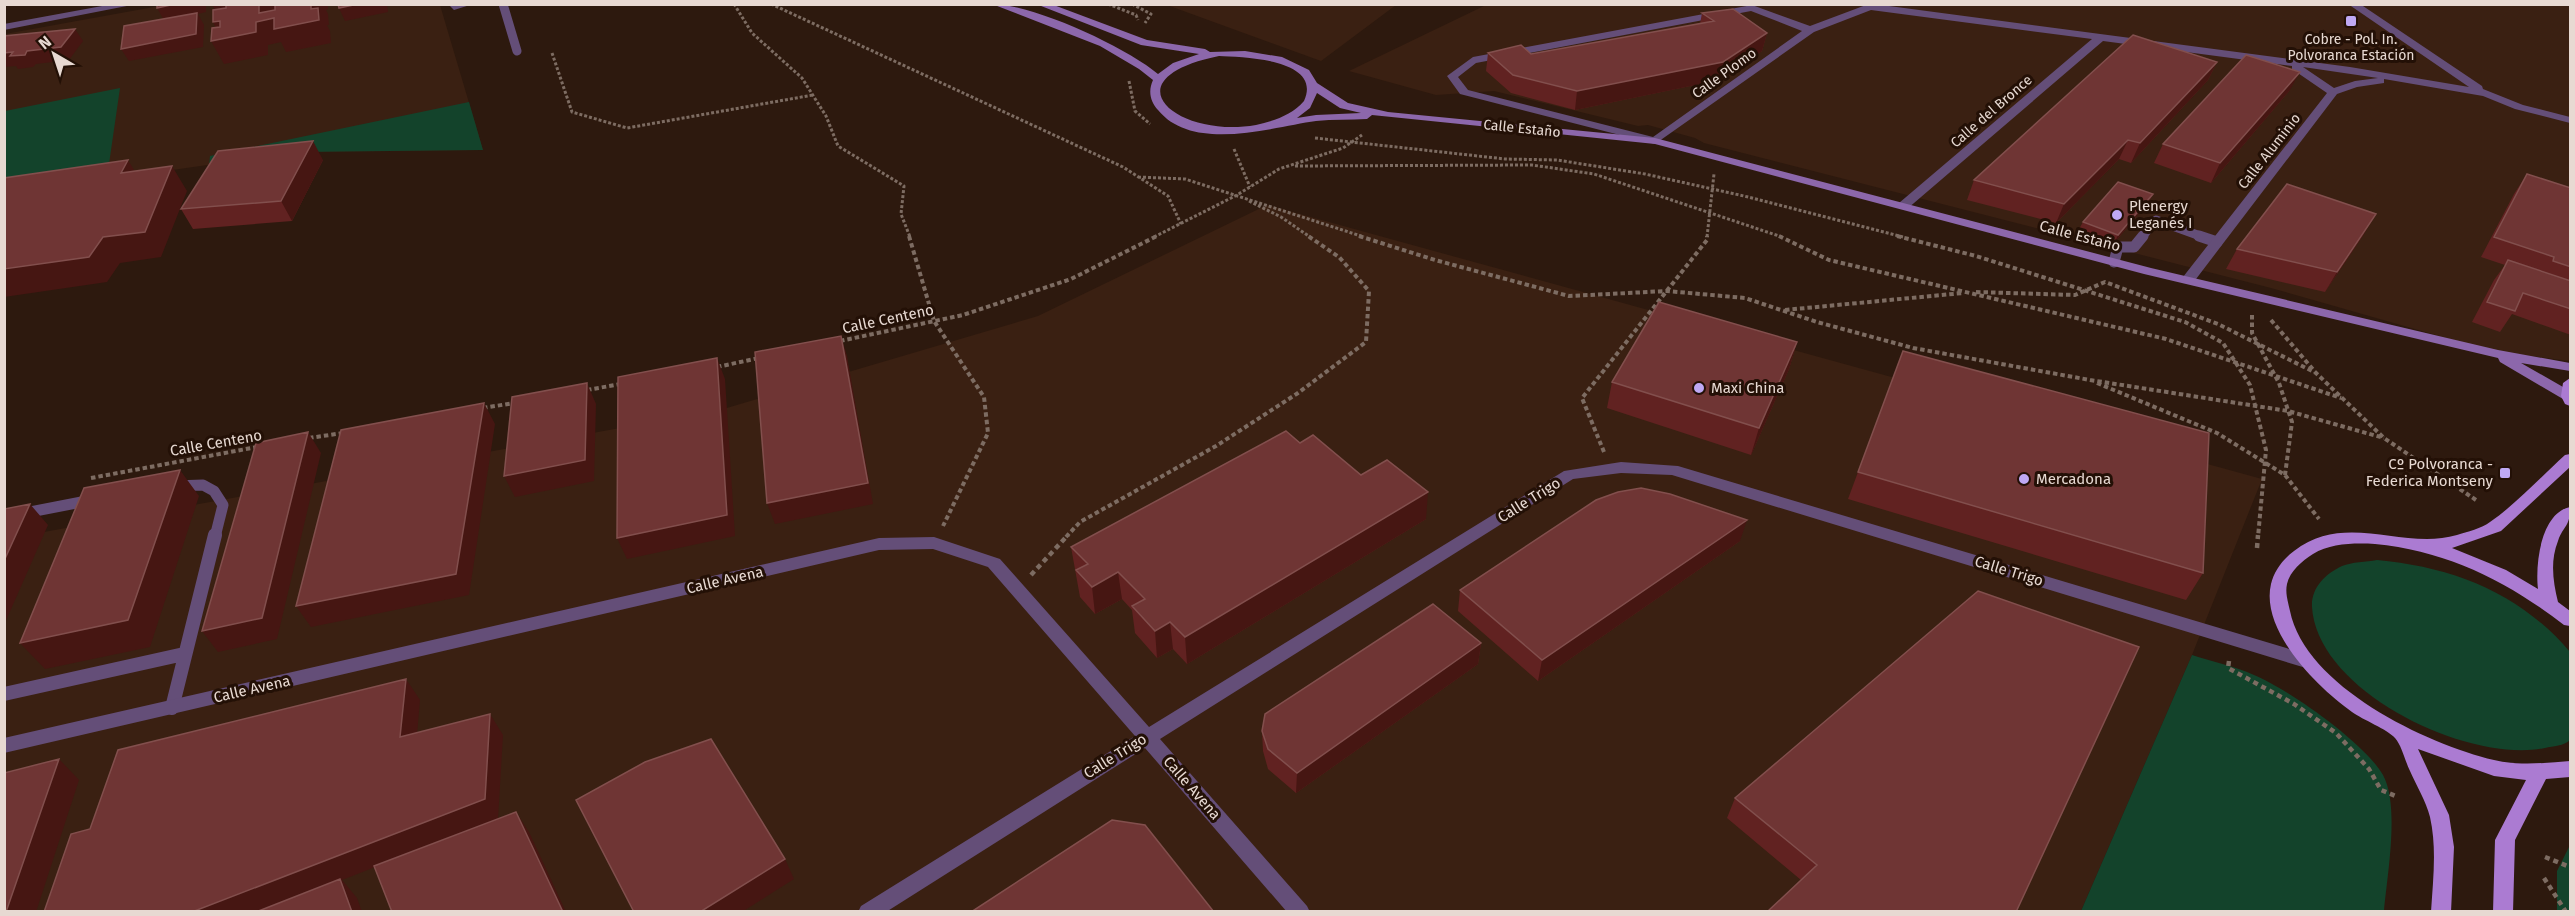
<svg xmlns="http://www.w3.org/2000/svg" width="2575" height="916" viewBox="0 0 2575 916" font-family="'Fira Sans',sans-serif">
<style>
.built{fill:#3a2012}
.green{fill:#13432b}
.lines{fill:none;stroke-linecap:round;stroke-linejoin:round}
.path-far2{stroke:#7d6c62;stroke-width:3;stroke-dasharray:3 2;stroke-linecap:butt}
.path-far1{stroke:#7d6c62;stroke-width:4;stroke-dasharray:4.5 3;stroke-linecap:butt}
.path{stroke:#7d6c62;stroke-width:4.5;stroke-dasharray:5 4;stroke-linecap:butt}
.service-far2{stroke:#644e78;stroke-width:9}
.service-far1{stroke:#644e78;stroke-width:11}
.service{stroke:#644e78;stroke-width:14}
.minor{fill:#644e78;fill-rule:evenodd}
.secondary{fill:#8c67ab;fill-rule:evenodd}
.primary{fill:#ab7bd2;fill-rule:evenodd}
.wall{fill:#612221}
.shaded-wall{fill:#461612}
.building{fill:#6f3534;stroke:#824f4d;stroke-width:1.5}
.poi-dot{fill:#bfa9f4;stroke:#231006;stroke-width:2}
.labels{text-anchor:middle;stroke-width:6;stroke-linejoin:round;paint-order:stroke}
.far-poi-label{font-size:14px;fill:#e7d9d2;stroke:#231006}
.far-street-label{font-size:14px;fill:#e7d9d2;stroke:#231006}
.poi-label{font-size:15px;fill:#e7d9d2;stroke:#231006;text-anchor:start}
.street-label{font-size:15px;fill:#e7d9d2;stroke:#231006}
</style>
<rect width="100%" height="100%" fill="#2d190e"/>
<path class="built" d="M165,5H440L483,150L298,152L5,194V34Z
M1167,5H1396L1321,61Z
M1486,5H2570V361L2492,351L2271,288L1704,143L1695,138L1648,125L1638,126L1494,91L1436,95L1349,71Z
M1267,205L2262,479L2192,655L2081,911L5,912V539L720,410L1038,316Z"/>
<path class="green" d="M120,88L109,164L5,186V111Z
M469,102L483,150L298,152L209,166L210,156Z
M2377,560C2453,567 2520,593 2570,652V740C2564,746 2553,746 2545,748C2469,764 2317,692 2312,607C2311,588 2325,574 2342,566C2352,562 2366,562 2377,560Z
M2192,655C2213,662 2234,666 2254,675C2288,689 2365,743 2383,775C2400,806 2387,876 2384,911H2081Z
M2570,845V911H2557V871Z"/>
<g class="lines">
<path class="path-far2" d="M734,4L752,33L802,78L826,116L838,146L904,186L901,214L910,237
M771,4L1123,167L1168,196L1181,224
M1108,4L1136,15L1138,20
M1132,4L1151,14L1145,23
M552,53L572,112L627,128L813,95
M1129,81L1135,111L1150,124
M1315,138L1505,159L1557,160L1645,174L1744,196L1903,237
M1234,149L1250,187
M1295,166L1532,165L1594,174L1782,237
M1138,177L1185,179L1364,237
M1249,201L1281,217L1310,237
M1154,237L1237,195L1279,169L1343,148L1362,135
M1707,237L1714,174"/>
<path class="path-far1" d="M909,236L934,321L984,397L988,433L943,526
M1359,236L1435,260L1569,296L1667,291L1745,298L1817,322L1913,348L2090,380L2288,411L2384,438
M1779,236L1829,260L2166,339L2341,398
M1897,236L1976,256L2185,322L2223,343L2250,385L2266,450L2258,537
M1976,292L2075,295L2105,282L2218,324L2316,373
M1785,310L1963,293
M2252,315V333L2279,383L2292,422L2285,475
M2271,320L2316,373L2384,438L2476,500
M840,341L963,315L1071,279L1157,236
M717,367L759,358
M2097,383L2217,433L2285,475L2319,519
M587,390L621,384
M483,408L514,403
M309,438L343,433
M1604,452L1582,398L1707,240V236
M91,478L257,447
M1066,537L1080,522L1216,446L1298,393L1366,342L1369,291L1339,257L1308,236"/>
<path class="path" d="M2257,548L2258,535
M1031,575L1068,535
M2229,661L2228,668L2294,704L2336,733L2369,769L2381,790L2398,797
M2545,857L2570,867
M2544,878L2566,912"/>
<path class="service-far2" d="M503,4L517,51
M2142,237L2156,220L2203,237"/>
<path class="service-far1" d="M2199,236L2217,242
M2114,262L2118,247H2134L2143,236
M174,486L203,485L214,491L223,505L215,537
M4,517L92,500"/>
<path class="service" d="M4,694L184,654
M172,708L215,535"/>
<path class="minor" d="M113,4H137L4,30V24Z
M448,4H470V5L454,10Z
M1874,4L2350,67L2469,87L2348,4H2360L2482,86L2483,89L2523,105L2570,117V123L2515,109L2483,96L2384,79V83L2357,87L2337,94L2193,283L2188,284L2181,280L2183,277L2327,93L2292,69V66L2103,41L1907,209H1899V203L2092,39L1871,10L1814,32L1655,144L1460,94L1447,76L1473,57L1752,5L1810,26L1866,5ZM1751,11L1802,31L1653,137L1468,90L1458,77L1476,63ZM2303,67L2378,78L2355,81L2334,88Z
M1621,462L1678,466L2306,654L2312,656L2315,661L2312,666L2306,668L1672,475L1621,473L1573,479L1160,739L1307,906L1310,912H1287L1145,748L886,912H858L861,906L1135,736L988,567L933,549L879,550L4,753V738L879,538L934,537L1000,559L1149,727L1564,471Z"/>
<path class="secondary" d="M992,4C1033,4 1126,47 1158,74L1173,63L1199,54L1141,45L1036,4H1051L1147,40L1205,49L1210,52L1245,51L1282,57L1309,70L1317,83L1348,103L1388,112L1655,138L2151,268L2498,350L2570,363V371L2521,363L2570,391V400L2563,399L2500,362L2498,358L2144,274L1655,144L1372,115L1367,119C1350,120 1333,119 1316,121C1272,127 1193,153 1158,110C1150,101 1148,91 1153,80L1139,69L1100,46ZM1219,56C1244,57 1323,59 1304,101C1292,115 1274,121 1256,125C1177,139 1106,79 1219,56ZM1317,93L1340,108L1361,113L1316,115L1297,118L1310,108Z"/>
<path class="primary" d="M2570,378V406L2565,404L2561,396L2563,383Z
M2570,454V467L2501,531L2452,548L2506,570L2538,589C2535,564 2541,513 2570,507C2570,528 2564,524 2558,541C2550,561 2553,582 2558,602L2570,611V626L2564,625C2507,581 2447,551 2375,544C2355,543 2331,543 2313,554C2302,561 2290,571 2287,584C2285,593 2288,602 2290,611C2305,686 2426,744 2494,760C2519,766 2545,763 2570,761V777L2546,779L2515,840L2513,912H2493L2495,840L2526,780L2494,776L2418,749L2449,815L2454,847L2451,912H2431C2433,880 2437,848 2430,817C2426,801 2416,785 2410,771C2405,761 2402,746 2395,738C2387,729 2363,720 2352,712C2318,688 2260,631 2271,584C2274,571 2283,559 2294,551C2346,511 2403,551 2457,535C2467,532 2482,528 2490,522C2515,505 2542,476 2565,455Z"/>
</g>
<path class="wall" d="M1702,13L1767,33L1762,51L1719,80L1575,110L1511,93L1486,71L1488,53L1531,54L1700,24Z
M2217,62L2208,80L2131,163L2119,159L2056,223L1967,200L1974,180Z
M2290,90L2211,183L2154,163L2163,144Z
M323,160L292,221L193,229L181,209Z
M2527,174L2571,188V335L2512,314L2500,332L2472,322L2494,280L2505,265L2481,257L2514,194Z
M2153,194L2149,201L2115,242L2079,229L2083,222Z
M2364,234L2325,292L2226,269L2237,249Z
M1797,342L1789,369L1751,455L1607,408L1612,382Z
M1903,351L2203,573L2186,600L1848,499Z
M1300,443L1361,475L1426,519L1187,664L1173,649L1157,658L1135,633L1132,610L1122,599L1095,614L1080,597L1071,547Z
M1740,541L1538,681L1458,611L1460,590Z
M1481,643L1478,664L1296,793L1268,769L1263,751L1262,731Z
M1735,798L2016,912L1801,880L1727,818Z"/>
<path class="shaded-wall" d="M175,4H206V12L198,14L204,25L203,47L129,61L121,49L164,20L157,8Z
M222,4H230L225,29L213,6Z
M259,4H283L311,9L310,4H328V9L326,10L328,14L329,25H327L330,31L331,43L286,52L281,42L268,45V55L224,64L211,41L221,39L213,22L220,21L256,22L259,13Z
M358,4H387L388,12L345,21L339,8Z
M75,29L83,41L69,60L36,64L33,67L18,69L16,66L4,67V53L27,51Z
M1767,33L1762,51L1719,80L1575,110L1577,91Z
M2217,62L2208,80L2131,163L2140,143Z
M2300,72L2290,90L2211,183L2220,163Z
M2128,140L2119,159L2056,223L2064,204Z
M313,141L323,160L292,221L281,201Z
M128,160L143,185L121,173Z
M172,166L187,191L161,257L120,263L107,282L4,297V269L103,237Z
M2153,194L2149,201L2115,242L2118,235Z
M2376,214L2364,234L2325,292L2337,272Z
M841,336L847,356L873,504L775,524L767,503Z
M1797,342L1789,369L1751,455L1759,428Z
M717,358L725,379L735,536L627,559L617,538Z
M587,383L596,404L594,481L515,497L504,476Z
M484,403L495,424L469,595L311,627L296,606Z
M308,432L321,453L277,639L218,652L202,631Z
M180,470L199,496L150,647L45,669L20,643Z
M1428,492L1426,519L1187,664L1185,637Z
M30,504L48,525L4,625V561Z
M1747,520L1740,541L1538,681L1542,660Z
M1118,572L1122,599L1095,614L1092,587Z
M1170,622L1173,649L1157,658L1155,631Z
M1481,643L1478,664L1296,793L1297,773Z
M406,679L420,700L415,758L400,737Z
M490,714L503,735L498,819L342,880L357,898L362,912H192Z
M59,759L79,780L36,912H6Z
M516,812L529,832L566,912H563Z
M785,859L794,879L742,912H700Z"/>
<path class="building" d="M157,4H175L157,8Z
M226,4H259V13L275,10V4H311V9L318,8L319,20L274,29V18L256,22V32L211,41L212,28L220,27V21L213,22V10L226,8Z
M338,4H358L339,8Z
M1733,9L1767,33L1723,62L1577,91L1513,75L1488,53L1521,45L1531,54L1714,21L1702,13Z
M197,13L196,34L121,49L124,26Z
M75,29L61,47L27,51L25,55L10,56L13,52L4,53V36Z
M2133,35L2217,62L2140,143L2128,140L2064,204L1974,180Z
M2246,55L2300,72L2220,163L2163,144Z
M313,141L281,201L181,209L218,151Z
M128,160L121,173L172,166L145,232L103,237L89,257L4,269V178Z
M2527,174L2571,188V267L2553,261L2554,257L2494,237Z
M2118,182L2153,194L2118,235L2083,222Z
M2287,184L2376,214L2337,272L2237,249Z
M2508,260L2571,281V309L2523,293L2515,311L2487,302Z
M1659,302L1797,342L1759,428L1612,382Z
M841,336L868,483L767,503L755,352Z
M1903,351L2209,433L2203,573L1858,472Z
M717,358L727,515L617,538L618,377Z
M587,383L585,460L504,476L512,397Z
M484,403L456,574L296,606L341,430Z
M1286,431L1300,443L1313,435L1361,475L1387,460L1428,492L1185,637L1170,622L1155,631L1132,606L1145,599L1118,572L1092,587L1076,570L1088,564L1071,547Z
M308,432L262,618L202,631L256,443Z
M180,470L128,620L20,643L84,488Z
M1641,488L1670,494L1747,520L1542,660L1460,590L1596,500L1618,492Z
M30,504L4,561V509Z
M1978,591L2139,647L2016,912H1767L1817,865L1735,798Z
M1433,604L1481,643L1297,773L1268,749L1262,731L1265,714Z
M406,679L400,737L490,714L485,799L192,912H44L71,834L90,829L118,750Z
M711,739L785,859L700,912H634L576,800L645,762Z
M59,759L6,912H4V773Z
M516,812L563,912H392L374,866Z
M1112,820L1145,825L1214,912H971Z
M340,879L352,912H256Z"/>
<g class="poi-dot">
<rect x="2345" y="15" width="12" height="12" rx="3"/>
<circle cx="2117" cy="215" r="6"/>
<circle cx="1699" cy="388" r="6"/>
<rect x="2499" y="467" width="12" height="12" rx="3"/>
<circle cx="2024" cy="479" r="6"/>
</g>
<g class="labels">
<g class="far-poi-label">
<text x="2351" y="44">Cobre - Pol. In.<tspan x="2351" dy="16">Polvoranca Estación</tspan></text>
</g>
<g class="far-street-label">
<text transform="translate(1724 73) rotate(-36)" y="5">Calle Plomo</text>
<text transform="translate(1991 111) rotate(-41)" y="5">Calle del Bronce</text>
<text transform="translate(1522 128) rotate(6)" y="5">Calle Estaño</text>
<text transform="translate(2269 151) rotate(-52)" y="5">Calle Aluminio</text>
</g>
<g class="poi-label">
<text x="2129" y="211">Plenergy<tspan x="2129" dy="17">Leganés I</tspan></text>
<text x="1711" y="393">Maxi China</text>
<text x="2493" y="469" text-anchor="end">Cº Polvoranca -<tspan x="2493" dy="17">Federica Montseny</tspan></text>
<text x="2036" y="484">Mercadona</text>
</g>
<g class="street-label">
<text transform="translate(2080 236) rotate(15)" y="5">Calle Estaño</text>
<text transform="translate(888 319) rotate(-12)" y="5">Calle Centeno</text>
<text transform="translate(216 443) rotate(-10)" y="5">Calle Centeno</text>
<text transform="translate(1529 500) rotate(-32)" y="5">Calle Trigo</text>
<text transform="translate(2009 571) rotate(17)" y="5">Calle Trigo</text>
<text transform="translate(725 580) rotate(-13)" y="5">Calle Avena</text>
<text transform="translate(252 689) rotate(-13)" y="5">Calle Avena</text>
<text transform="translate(1115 756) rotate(-32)" y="5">Calle Trigo</text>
<text transform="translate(1192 788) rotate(49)" y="5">Calle Avena</text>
</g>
</g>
<rect width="2575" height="916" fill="none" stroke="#e7d9d2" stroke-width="12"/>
<g transform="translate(54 54) rotate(321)" stroke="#231006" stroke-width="4.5" paint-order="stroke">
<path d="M0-4.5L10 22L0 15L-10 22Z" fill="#e7d9d2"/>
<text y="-9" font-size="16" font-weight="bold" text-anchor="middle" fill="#e7d9d2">N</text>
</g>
</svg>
